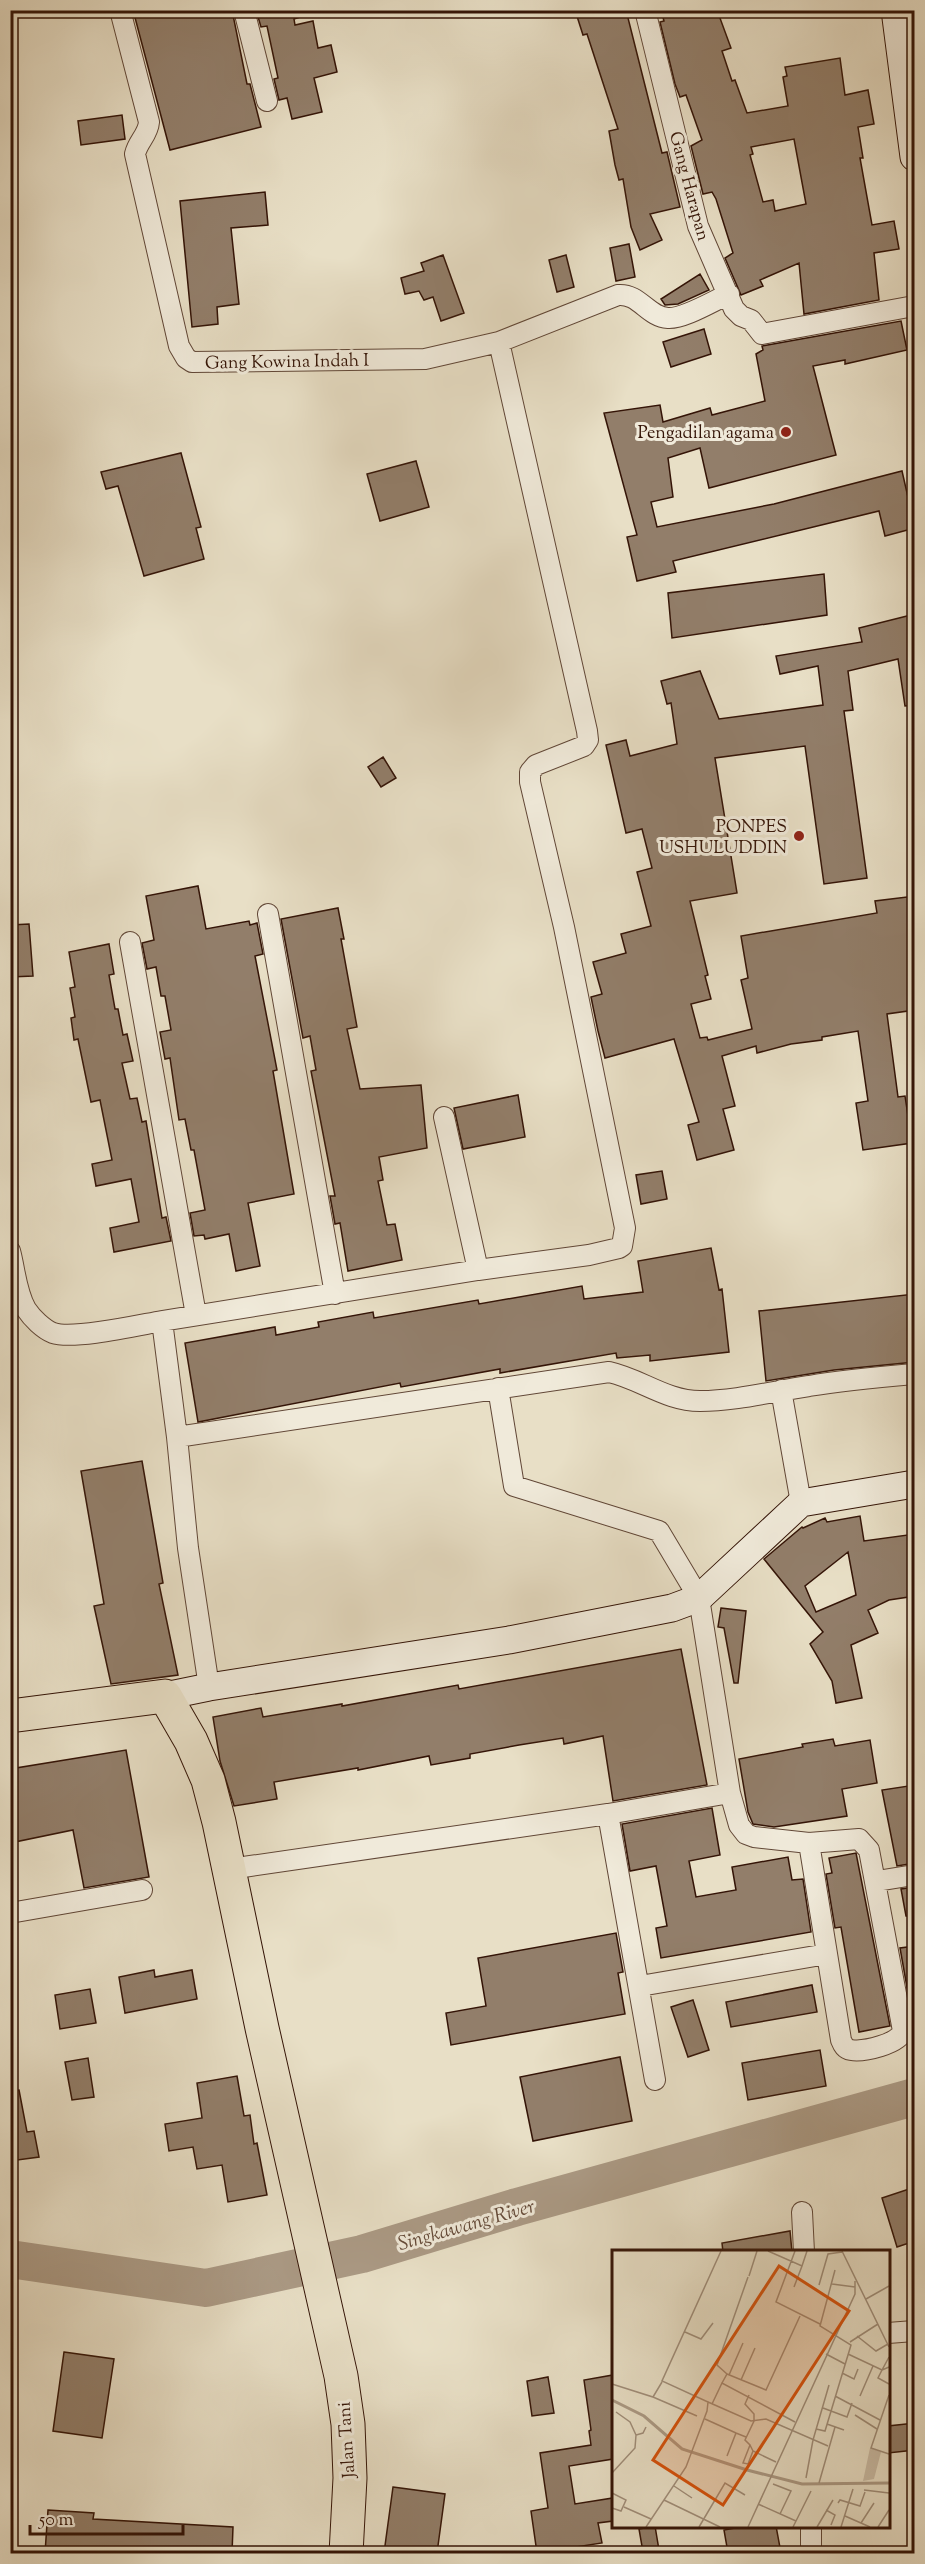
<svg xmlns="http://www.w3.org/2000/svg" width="925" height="2564" viewBox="0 0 925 2564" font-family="'Sorts Mill Goudy',serif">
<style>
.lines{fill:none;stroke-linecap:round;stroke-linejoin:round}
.river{stroke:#ab9a85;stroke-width:38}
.building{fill:#927e6a;stroke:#341407;stroke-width:1.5;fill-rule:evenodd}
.street-casing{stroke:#614737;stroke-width:22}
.secondary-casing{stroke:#341407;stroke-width:29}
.highway-casing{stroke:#341407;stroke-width:35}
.street{stroke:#f0eada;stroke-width:20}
.secondary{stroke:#f0eada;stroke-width:27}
.highway{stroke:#e8dfc6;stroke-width:33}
.poi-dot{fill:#8f2418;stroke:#f0eada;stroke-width:2}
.labels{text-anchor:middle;stroke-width:6;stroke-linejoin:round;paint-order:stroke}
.street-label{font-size:18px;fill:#341407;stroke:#f0eada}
.poi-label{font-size:18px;fill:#341407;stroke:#f0eada;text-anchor:end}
.water-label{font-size:20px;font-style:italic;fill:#644a39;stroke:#f0eada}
.inset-river{fill:none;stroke:#ab9a85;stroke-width:3}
.inset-road{fill:none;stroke:#a08e7a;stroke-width:1.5}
.view{fill:#d6520c;fill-opacity:0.15;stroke:#d6520c;stroke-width:3}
.inset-edge{fill:none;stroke:#341407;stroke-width:3}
</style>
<rect width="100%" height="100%" fill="#e8dfc6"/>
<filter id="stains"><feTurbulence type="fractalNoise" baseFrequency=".00333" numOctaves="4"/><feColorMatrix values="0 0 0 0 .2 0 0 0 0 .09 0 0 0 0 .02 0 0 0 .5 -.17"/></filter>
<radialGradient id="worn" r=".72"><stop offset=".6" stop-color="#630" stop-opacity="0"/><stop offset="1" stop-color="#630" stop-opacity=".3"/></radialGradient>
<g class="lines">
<path class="river" d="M10,2259L206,2288L362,2254L517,2207L914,2097"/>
</g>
<path class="building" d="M133,10H200L201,14L212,10H232L247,84H250L261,127L170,150Z
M256,10H304V16L294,19L295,25L313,21L318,48L331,45L337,72L314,78L322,112L292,119L287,98L279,100L274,79L278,78L267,26L261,27Z
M575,10H626L662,153L667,152L680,207L650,214L662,240L640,250L631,227L623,179L619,180L615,165L609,131L618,129L587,34L583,35Z
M661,10H717L731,48L722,51L732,81L735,80L747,113L788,106L783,77L787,76L785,67L840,58L845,95L868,90L874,124L858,127L863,158H860L872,225L894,221L899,249L874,253L879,300L804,314L799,263L760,280L763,286L741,295L725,258L733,253L716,199L712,192L703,194L691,146L702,140L686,95L680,97L675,84L660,22L664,21ZM794,139L806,204L775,211L773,200L763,202L750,155L753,154L751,147Z
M122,115L125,139L81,145L78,121Z
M265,192L268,225L231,228L239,304L217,307L218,324L192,327L180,201Z
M629,244L635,277L616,281L610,248Z
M443,255L464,313L441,321L433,297L424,300L419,291L405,294L401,278L424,271L421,263Z
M566,255L574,287L557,292L549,260Z
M700,274L709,290L678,304L665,305L661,299Z
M901,321L907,350L845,364V360L813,366L836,455L709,488L700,448L668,458L673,497L651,502L657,527L774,504L902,471L915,528L885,536L879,511L673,561L676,572L637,581L627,537L637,535L604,413L660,405L663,422L710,408L712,415L765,401L756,354L763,350L762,346Z
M704,329L711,354L671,367L663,342Z
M181,453L201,527L196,528L204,559L144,576L118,486L106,489L101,472Z
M416,461L429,507L380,521L367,474Z
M824,574L827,615L672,638L668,593Z
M915,614V705L905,706L898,659L848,671L853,710L844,711L867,878L824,884L805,746L715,758L737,893L690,901L708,975L705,976L711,999L691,1004L700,1038L707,1037L708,1040L752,1029L741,980L748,978L741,936L877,913L875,901L915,896V1010L887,1014L898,1097L905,1096L912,1143L863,1150L856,1103L868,1101L858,1031L822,1037V1040L791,1044L757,1053L756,1046L722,1056L735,1106L723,1109L734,1150L697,1160L688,1125L699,1122L674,1039L605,1058L598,1031L591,997L602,994L593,962L626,953L621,934L651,926L637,872L652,868L642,829L626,833L606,745L626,740L630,756L677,744L671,703L667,704L661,681L700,671L719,719L823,705L818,666L780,674L776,656L862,642L859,628Z
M383,757L396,778L381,787L368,767Z
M198,886L206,929L249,921L250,925L257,923L263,954L255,956L277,1070L273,1071L294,1194L248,1203L260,1266L236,1271L229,1234L205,1239L204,1235L194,1236L190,1213L205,1210L194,1150H191L185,1119L179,1120L170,1058L165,1059L160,1032L171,1030L165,996H161L156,967L147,969L142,943L154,940L146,896Z
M338,908L344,939H341L357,1027L347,1029L360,1089L421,1085L427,1148L379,1157L383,1180L378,1181L387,1225L395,1224L402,1260L348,1271L340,1223L335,1224L330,1196H335L311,1071L316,1070L310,1036L303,1038L281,919Z
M29,924L33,976L10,977V925Z
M109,944L114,974L109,975L115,1009H118L123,1035L127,1034L133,1061L122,1063L130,1099L137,1098L142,1122L146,1121L162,1218L166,1217L171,1241L114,1252L110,1228L139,1222L131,1179L96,1186L92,1164L112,1160L100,1100L91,1102L78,1039L74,1040L71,1018L75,1017L70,988L75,987L69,952Z
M518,1095L525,1137L463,1149L454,1108Z
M662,1171L667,1199L641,1204L636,1175Z
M711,1248L719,1290L722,1289L729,1352L650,1361V1355L617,1358L616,1353L500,1373V1369L401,1387L400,1383L198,1422L185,1343L275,1327L276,1335L319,1327L318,1322L373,1312L374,1318L478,1300L479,1304L582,1286L584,1299L643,1292L638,1261Z
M915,1294V1362L834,1370L766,1381L759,1311Z
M142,1461L163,1583L159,1584L178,1675L111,1684L94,1606L104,1604L81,1471Z
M860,1516L864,1541L915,1534V1596L889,1600L868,1610L878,1633L851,1645L862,1698L836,1703L832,1681L810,1644L823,1632L764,1559L802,1527L803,1528L825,1518L827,1522ZM848,1552L856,1595L816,1612L805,1586Z
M721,1608L746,1611L738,1683H734L724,1628L718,1627Z
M681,1649L707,1785L613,1801L603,1736L564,1744L563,1738L519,1745L470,1754V1758L431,1765L429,1756L358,1770V1768L274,1782L277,1799L234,1806L220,1761L213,1717L261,1708L263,1717L342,1704V1706L458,1685L459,1689Z
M833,1739L835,1746L870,1740L877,1783L842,1789L847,1816L774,1827L753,1824L748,1812L739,1759L803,1747L802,1744Z
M126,1750L149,1877L84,1888L73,1830L10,1843V1769Z
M915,1785V1863L897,1866L882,1790Z
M712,1808L720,1855L689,1861L696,1897L736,1890L732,1867L788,1857L792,1880L803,1879L811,1932L661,1958L656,1928L667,1926L656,1866L630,1871L622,1824Z
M856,1853L890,2026L859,2032L841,1927L835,1928L826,1874L832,1873L829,1858Z
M915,1887V1916H906L901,1889Z
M616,1933L623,1972L618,1973L625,2014L451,2045L446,2013L486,2006L478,1958Z
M915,1946V1992L908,1993L900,1948Z
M154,1970L155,1977L192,1970L197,1999L125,2013L119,1977Z
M812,1985L817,2012L731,2027L726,2002Z
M90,1989L96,2023L60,2029L55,1995Z
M693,2000L709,2050L688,2057L671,2007Z
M820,2050L826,2086L748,2100L742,2063Z
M620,2057L632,2121L533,2141L520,2077Z
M88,2058L94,2097L72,2100L65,2062Z
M237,2076L244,2116L250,2115L254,2144L257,2143L267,2195L228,2202L222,2165L197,2169L193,2147L169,2151L165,2124L202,2118L197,2083Z
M19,2090L27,2132L34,2131L39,2157L10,2161V2091Z
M915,2187V2241L897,2247L882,2198Z
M790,2231L792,2252H723L722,2243Z
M64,2352L114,2359L102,2438L53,2431Z
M613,2375V2459L569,2466L575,2504L613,2498V2521L598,2523L602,2543L537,2553L531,2511L548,2508L540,2453L591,2445L589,2431L591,2430L584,2380Z
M548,2377L554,2413L532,2416L527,2381Z
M915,2423V2450L888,2453V2426Z
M393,2487L445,2494L437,2553H384Z
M48,2510L94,2513L93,2519L233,2527L232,2553H45Z
M655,2526L659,2550L643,2552L639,2529Z
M746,2526H776L781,2553H728L724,2530Z"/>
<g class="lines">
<defs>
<path id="street" d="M120,10L149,122C148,135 138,141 135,154L179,346L186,358L192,362L425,359L499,342L618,295C639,293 648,317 668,318C684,319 713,301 729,294
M244,10L267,101
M645,10L698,226L734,309L741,316L751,320L762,334L914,306
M268,914L335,1294
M130,942L196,1315
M444,1117L478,1270
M10,1251C15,1269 16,1292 26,1309C32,1318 43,1329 53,1333C74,1340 139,1325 162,1321
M498,1388L514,1486L659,1531L699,1598L730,1793L739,1825L746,1834L754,1837L809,1843L841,2040C843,2045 845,2049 851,2050C864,2052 899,2044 903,2031L869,1850L859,1839L809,1843
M781,1390L801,1503
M177,1437L162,1321L478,1270L589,1255L619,1248L622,1246L625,1228L564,927L530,782V772L536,765L584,746L588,740L587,731L499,342
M209,1687L188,1548L177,1437L609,1372C641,1379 666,1401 700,1401C736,1401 774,1391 809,1386C844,1380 879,1377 914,1374
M230,1869L608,1814
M877,1881L914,1875
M10,1913L142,1890
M640,1986L827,1954
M655,2080L608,1814L730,1793
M802,2212L804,2252
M888,2333L914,2331
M811,2526V2554"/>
<path id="secondary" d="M895,10L914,157
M165,1696L209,1687L509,1640L672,1608L699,1598L801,1503L914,1484"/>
<path id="highway" d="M10,1716L165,1696L191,1741L208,1780L219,1822L262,2028L341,2376L348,2424L350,2478L346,2554"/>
</defs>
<use href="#street" class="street-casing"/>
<use href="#secondary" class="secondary-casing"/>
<use href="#highway" class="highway-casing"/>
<use href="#street" class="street"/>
<use href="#secondary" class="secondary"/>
<use href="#highway" class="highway"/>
</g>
<g class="poi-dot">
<circle cx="786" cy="432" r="6"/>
<circle cx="799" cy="836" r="6"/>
</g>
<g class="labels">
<g class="street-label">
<text transform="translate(690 186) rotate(75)" y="6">Gang Harapan</text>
<text transform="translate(287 361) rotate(-1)" y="6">Gang Kowina Indah I</text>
<text transform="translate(346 2440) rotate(-94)" y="6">Jalan Tani</text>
</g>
<g class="poi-label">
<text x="774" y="438">Pengadilan agama</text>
<text x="787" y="832">PONPES<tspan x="787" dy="21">USHULUDDIN</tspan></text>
</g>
<g class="water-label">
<text transform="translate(466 2224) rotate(-16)" y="7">Singkawang River</text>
</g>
</g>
<g transform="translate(612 2250)">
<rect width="278" height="278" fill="#e8dfc6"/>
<path d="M258,198L269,202L262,229L251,231Z" fill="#c9bca6"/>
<path class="inset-river" d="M0,150L32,166L70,199L135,220L190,234L277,233"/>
<path class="inset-road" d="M156,1L190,16L195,1M183,1L164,52L208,74M230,1L277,97M137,26L145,1M220,34L243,37M207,35L216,4L230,2M182,37L190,16M254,49L277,36M73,82L89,89L101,73M245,86L264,101L276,94M238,92L266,74M214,104L233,114M236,104L270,120L277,107M277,117L270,120L266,128L277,134M230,123L242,129L246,119M115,124L105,115L136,27M117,125L131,93M129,130L143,98M110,133L115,124L154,140L188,66M0,134L41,147L50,132M137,145L133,154L142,164V171L133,190L138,195L131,213L136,214L141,201M277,145L259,198L277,204M223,146L268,170M248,146L261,116M41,147L85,166M96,152L139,171L154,169L216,196M100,154L110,133L183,172M211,158L235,167L240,153M4,162L18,172L24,185M243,165L265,179M93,169L124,183M215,174L232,180M204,179L213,181L239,95L208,76L223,20M201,190L217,135M138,195L141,201L164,212M115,206L124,183L134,187M0,223L23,198L24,185L31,183L34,177M194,228L201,190M207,233L223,177M161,234L179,241L168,264M62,236L80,248M252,240L277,243M0,243L14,250L9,261L0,258M52,250L108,277M226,253L228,250L248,256L253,242M146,254L184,271M12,257L39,269M214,260L223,265L219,275M233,266L258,277M249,273L262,253M34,277L74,217L95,161L96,152L50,131L109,1M87,277L113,233L133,245M136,277L243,44V31M181,277L199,241M205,277L221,250M229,277L241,239M266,277L277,260"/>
<path class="view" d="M167,16L237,61L111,255L41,210Z"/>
<rect width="278" height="278" class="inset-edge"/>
</g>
<rect width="925" height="2564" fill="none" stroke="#e8dfc6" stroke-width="36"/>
<rect x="12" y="12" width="901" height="2540" fill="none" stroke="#341407" stroke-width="3"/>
<rect x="18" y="18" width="889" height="2528" fill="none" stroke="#341407" stroke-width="1.5"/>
<path d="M30 2525v9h153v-9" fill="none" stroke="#341407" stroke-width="3"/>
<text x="39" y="2525" font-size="18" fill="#341407" stroke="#f0eada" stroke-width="4.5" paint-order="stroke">50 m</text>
<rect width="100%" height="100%" filter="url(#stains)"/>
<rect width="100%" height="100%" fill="url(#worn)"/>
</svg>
